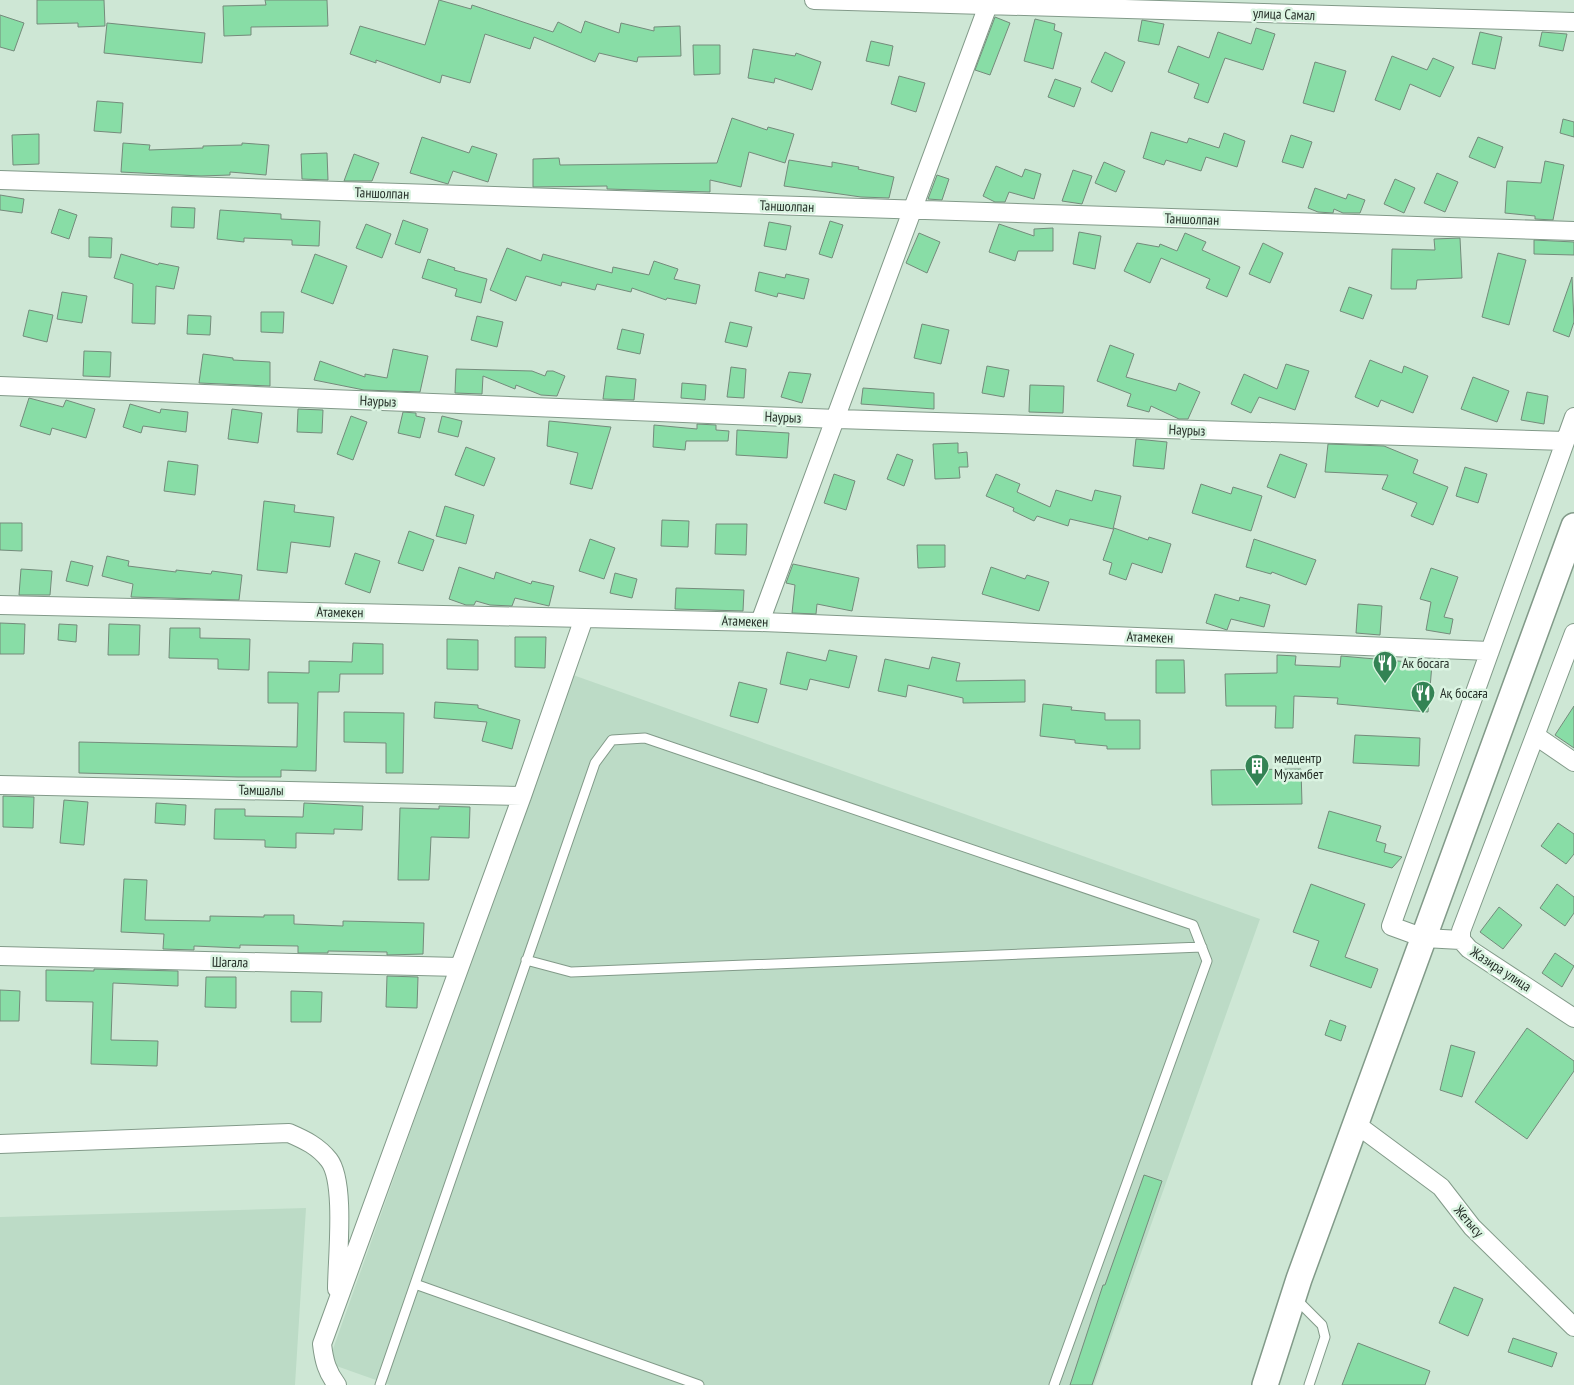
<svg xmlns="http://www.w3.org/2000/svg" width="1574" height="1385" viewBox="0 0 1574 1385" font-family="'PT Sans Narrow',sans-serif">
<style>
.built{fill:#bcdbc6}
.building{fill:#88dda6;stroke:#748b7b}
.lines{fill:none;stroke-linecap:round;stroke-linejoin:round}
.service-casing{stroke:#829a89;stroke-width:11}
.minor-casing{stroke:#829a89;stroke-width:20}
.secondary-casing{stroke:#829a89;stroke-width:28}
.service{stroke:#fff;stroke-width:9}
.minor{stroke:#fff;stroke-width:18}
.secondary{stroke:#fff;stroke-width:25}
.labels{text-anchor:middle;stroke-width:5;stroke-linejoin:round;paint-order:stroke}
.street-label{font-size:14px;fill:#242e27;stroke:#dbf4e2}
.poi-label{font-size:14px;fill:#242e27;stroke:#dbf4e2;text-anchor:start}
</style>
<rect width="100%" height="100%" fill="#cee7d5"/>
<path class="built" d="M573,675L1260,919L1094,1385H390L328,1363Z
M306,1208L295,1385H0V1217Z"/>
<path class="building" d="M37,0H104L105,26L78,27V23L37,24Z
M265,0H327L328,26L251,27V35L224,36L223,6L266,5Z
M439,0L471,9L472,5L553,32L558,22L581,33L585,21L619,33L621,23L654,31V27L680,26L681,56L638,57L637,62L599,53L595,62L534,37L530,49L485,34L470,83L442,75L440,83L376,60V63L350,54L360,26L425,45Z
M0,15L24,23L14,51L0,47Z
M995,17L1010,23L990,75L975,70Z
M1035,19L1055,24L1054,30L1062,33L1053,69L1024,61Z
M1142,20L1164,24L1159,45L1138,41Z
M107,23L205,33L202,63L104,53Z
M1256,28L1275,34L1263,70L1225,58L1208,103L1194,98L1199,84L1168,72L1178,46L1209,58L1218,32L1251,44Z
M1480,32L1502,37L1495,69L1472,64Z
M1542,32L1567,34L1563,51L1539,46Z
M871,41L893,46L889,66L866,61Z
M693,45H720V74L694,75Z
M753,49L795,56L796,53L821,62L812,90L775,78L774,83L748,78Z
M1105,52L1125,62L1112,92L1091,82Z
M1392,56L1427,70L1433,58L1454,67L1440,97L1410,84L1400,110L1375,100Z
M1315,62L1346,71L1334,112L1303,103Z
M899,76L925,83L916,112L891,104Z
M1055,79L1081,88L1074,107L1048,97Z
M97,101L123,103L121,133L94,131Z
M732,118L767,130L768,127L794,134L785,163L749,152L741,187L710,180V192L607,189V186L533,187V159L559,158L560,165L717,163Z
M1563,119L1574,122V137L1560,133Z
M1151,132L1187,143L1189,138L1219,148L1224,133L1245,141L1237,167L1206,157L1201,171L1166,160L1164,165L1143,158Z
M39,134V164L13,165L12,135Z
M1291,135L1312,142L1303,168L1282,162Z
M422,137L469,153L472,146L497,154L488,182L453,171L448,184L410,173Z
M1478,137L1503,147L1495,168L1469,157Z
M123,143L150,145L149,150L203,148V146L242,145V143L269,145L266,175L230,172V175L201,176L121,172Z
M327,153L328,180L302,179L301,154Z
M354,154L379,163L372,181H344Z
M789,160L832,167V162L859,167L858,169L894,177L889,198L861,197L784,186Z
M1545,161L1564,165L1553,220L1535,219V216L1505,213L1507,181L1541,183Z
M1104,162L1125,171L1116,192L1095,183Z
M996,166L1022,177L1025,169L1041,174L1034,199L1009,192L1005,202H995L983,196Z
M1073,170L1092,176L1082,204L1062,201Z
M1437,173L1458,182L1445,212L1424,203Z
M937,175L949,179L942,200L928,199Z
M1395,179L1415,188L1404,213L1384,204Z
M1315,188L1346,199L1348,194L1365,200L1360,213H1343L1334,209L1333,213L1318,212L1308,208Z
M0,195L24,199L22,213L0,210Z
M172,207L195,208L194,228L171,227Z
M59,209L77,215L69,239L51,233Z
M220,210L281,214V219L320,221L319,246L292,245V240L244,238V242L217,239Z
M403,220L428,229L420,253L395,244Z
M830,221L843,225L832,258L819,254Z
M769,222L791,226L786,250L764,246Z
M366,224L391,234L382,258L356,248Z
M999,224L1034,236V229L1053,228V251H1018L1015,261L989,252Z
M1079,232L1101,236L1095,269L1073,264Z
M919,233L940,242L927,273L906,263Z
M1185,233L1206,242L1202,250L1240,267L1227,297L1206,288L1210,279L1161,258L1150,283L1124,271L1137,243L1159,247L1160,244L1177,251Z
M89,237L112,238L111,258L89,257Z
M1460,238L1462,278L1417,280L1416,289H1391L1392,249L1435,250L1434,239Z
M1534,240L1574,242V255L1534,254Z
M1263,243L1283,253L1270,283L1249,274Z
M507,248L541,261L543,254L612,273L613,267L649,275L654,261L678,269L674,279L700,285L696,304L667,298L666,300L632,288L631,292L597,284L595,290L562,282L561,286L526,276L516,301L490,290Z
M1498,253L1526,260L1509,325L1482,317Z
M121,254L158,265L159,263L179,267L174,289L156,286L155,324L132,323L133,284L114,278Z
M315,254L347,266L333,304L301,292Z
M428,259L455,268L454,270L487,279L481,303L455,296L457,289L422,278Z
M759,272L785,278L786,274L809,279L804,299L778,293L777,297L755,291Z
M1572,277L1574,322L1569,337L1553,331Z
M1349,287L1372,295L1363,319L1340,311Z
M62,292L87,296L82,323L57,319Z
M29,310L53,315L47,342L23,336Z
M261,312H284L283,333L261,332Z
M188,315L211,316L210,335L187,334Z
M477,316L503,322L497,347L471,340Z
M730,322L752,327L747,347L725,342Z
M922,324L949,330L941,364L914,358Z
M622,329L644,334L640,354L617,349Z
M1110,345L1134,354L1126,377L1176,391L1179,383L1200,392L1188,419H1179L1151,406L1149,412L1127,406L1131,394L1097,381Z
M393,349L428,356L420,392L364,390L314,380L320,361L365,377V374L387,378Z
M84,351L111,352L110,377L83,376Z
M203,354L233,358V360L270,362V386L199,383Z
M1370,360L1402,373L1404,366L1428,376L1413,413L1381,400L1378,407L1355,397Z
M1286,364L1309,371L1295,410L1259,397L1251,413L1231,404L1244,374L1277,389Z
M987,366L1009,370L1004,397L982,393Z
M731,367L746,369L744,398L727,397Z
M456,369L532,371L545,376L547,371H553L565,376L557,396L541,395L516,385L515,389L483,376L482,394L455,393Z
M789,372L811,374L802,403L781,397Z
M606,376L636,379L634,400L603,399Z
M1473,377L1509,391L1497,422L1461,409Z
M682,383L706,385L705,400L681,398Z
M1030,385L1064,386L1063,413L1029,412Z
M863,388L934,393V409L861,404Z
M1527,392L1548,396L1544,424L1521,420Z
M29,398L63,407L66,400L95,409L86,438L52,428L50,435L20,426Z
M130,404L160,413L161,409L188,412L186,432L143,426L141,433L123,427Z
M232,409L262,413L258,443L228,439Z
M298,409L323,410L322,433L297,432Z
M403,412L416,413V416L425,418L420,438L398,433Z
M351,416L367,422L353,460L337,454Z
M442,416L462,421L458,437L438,432Z
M549,421L611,427L592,489L570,484L578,453L547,446Z
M697,424L716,425V430L729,431L728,441H686L685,450L653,447L654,425L697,429Z
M737,430L789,433L787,458L736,455Z
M1136,439L1167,442L1164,469L1133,466Z
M958,443V453L967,452L968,467H959L960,478L935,479L933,444Z
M1328,444L1384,446L1418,460L1413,473L1448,487L1433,525L1411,516L1417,503L1382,489L1388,475L1325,472Z
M466,447L495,458L484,486L455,475Z
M897,454L913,460L904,486L887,479Z
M1280,454L1307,464L1295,498L1267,487Z
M168,461L198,465L195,495L164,491Z
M1465,467L1487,474L1478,503L1456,496Z
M834,474L855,481L846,510L824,503Z
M996,474L1020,484L1017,492L1050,507L1056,490L1092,501L1095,490L1121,496L1113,529L1070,519L1068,526L1037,516L1034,521L1013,511L1014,508L986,496Z
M1201,484L1231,494L1233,487L1262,496L1251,531L1192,513Z
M264,501L295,505L294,512L334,517L330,547L291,542L287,573L257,570Z
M445,506L474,515L466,544L436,536Z
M662,520L689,521L688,547L661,546Z
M0,523H22V551L0,550Z
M716,524H747L746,555L715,554Z
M1114,528L1148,540L1149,537L1171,544L1162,573L1132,563L1126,580L1109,574L1112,563L1103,560Z
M409,531L434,540L423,571L398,563Z
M590,539L615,548L604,579L579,571Z
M1254,539L1316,560L1306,585L1272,572L1271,574L1246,567Z
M917,545H945V567L918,568Z
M355,553L380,561L370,593L345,584Z
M107,556L129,561L128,566L176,572V570L211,574L212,571L242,575L239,600L131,597L133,584L102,576Z
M71,561L93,566L88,586L66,581Z
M793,564L859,578L852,611L817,604L816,614L792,613L795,585L786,583Z
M459,567L494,579L496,572L531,584L532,581L554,586L549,606L515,598L512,606L490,605L476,601L474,605H466L449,599Z
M991,567L1025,579L1027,575L1049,582L1039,611L982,594Z
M1431,568L1458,577L1444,617L1453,619L1450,634L1426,630L1431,602L1420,599Z
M21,569L52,571L50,595H19Z
M615,573L637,579L632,598L610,593Z
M676,588L744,590L743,611L675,609Z
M1215,594L1239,601L1240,597L1270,605L1264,627L1231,619L1227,630L1206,623Z
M1358,604L1382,606L1380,635L1356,633Z
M0,623L25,624L24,654H0Z
M59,624L77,625L76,642L58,640Z
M109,624L140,625L139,655H108Z
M170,628H200V638L250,639L249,670L218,669V659L169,658Z
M515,637H546L545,668L515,667Z
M447,639L478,640V670L447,669Z
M353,643L383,644V674H340L339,692H318L316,771L281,770V777H238L79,773V742L297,747L298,703H268V672L309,673V661L352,662Z
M829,650L857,656L849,688L810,679L807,690L780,684L787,652L826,661Z
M1277,655L1296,656L1295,665L1340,667L1341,656L1432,664L1428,712L1337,704L1338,698L1294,696L1293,728H1275L1276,706H1226L1225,674L1277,673Z
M932,657L960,663L956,681L1025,680V702L963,703V698L908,685L906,697L878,691L885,659L929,669Z
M1156,660H1184L1185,693H1156Z
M739,682L767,689L758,723L730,716Z
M435,702L478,705V708L520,720L512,749L482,741L487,722L434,718Z
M1043,704L1072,707L1071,710L1105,713V720H1140V749H1107V746L1075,743V740L1040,736Z
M1574,706V748L1555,735Z
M344,712L404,713L403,773H386V743L344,742Z
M1355,735L1420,738L1419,766L1353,763Z
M1301,769L1302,804L1212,805L1211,770Z
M3,796L34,797L33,828L3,827Z
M64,800L88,802L84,845L60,843Z
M156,803L186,805L185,825L155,823Z
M304,803L363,806L362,830L334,829V834L296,833V848L265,847V840L214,839L215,809H245V816L303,817Z
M439,806L470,807L469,838L431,837L429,880H398L400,808L439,809Z
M1329,811L1381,826L1376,841L1386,844L1384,852L1402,857L1392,868L1318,848Z
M1558,823L1574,834V854L1566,864L1541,846Z
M124,879L147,880L145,920L210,921V916L264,917V915H294V924L343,926V921L424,923L423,954L387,955V952L328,951V953H298V946L240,945V948L194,946V950L163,949L164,934L121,932Z
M1311,884L1365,904L1345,957L1378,969L1371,988L1310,966L1319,941L1293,932Z
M1557,884L1574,897V913L1565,926L1540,908Z
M1499,907L1522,925L1503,949L1480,932Z
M1555,953L1574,966L1562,987L1542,973Z
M94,969L178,971V986L113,983L111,1040L158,1041L157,1066L91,1064L93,1002L46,1001V970L94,971Z
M387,976L418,977L417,1008L386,1007Z
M206,977H236V1008L205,1007Z
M0,990L20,991L19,1021H0Z
M291,991L322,992L321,1022H291Z
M1330,1020L1346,1026L1341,1041L1325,1035Z
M1527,1028L1574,1061V1071L1527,1139L1475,1102Z
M1451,1045L1475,1052L1462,1097L1440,1090Z
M1144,1175L1162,1181L1092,1385H1070L1103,1285H1105Z
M1454,1287L1483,1299L1468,1336L1439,1323Z
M1513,1338L1557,1353L1552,1367L1508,1352Z
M1358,1343L1430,1371L1425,1385H1342Z"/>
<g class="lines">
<defs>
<path id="service" d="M526,960L571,972L1202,947
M415,1284L699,1385
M1296,1299L1322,1325L1325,1337L1309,1385
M380,1385L595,763L612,740L645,738L1193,925L1207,961L1054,1385"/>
<path id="minor" d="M814,0L1574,22
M0,180L1574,231
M0,386L837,419L1565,441
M1574,417L1391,926L1424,938L1461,940L1469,949L1574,1018
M0,605L760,622L1490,651
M760,622L990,0
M1536,736L1574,762
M0,785L522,796
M1461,940V931L1574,633
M0,956L459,967
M1356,1124L1441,1187L1472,1227L1574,1327
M0,1144L289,1133C305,1140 318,1146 329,1160C346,1182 337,1260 337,1289
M337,1385C327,1372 324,1361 322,1344L522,796L584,618"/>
<path id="secondary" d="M1265,1385L1299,1279L1574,526"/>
</defs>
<use href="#service" class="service-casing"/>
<use href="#minor" class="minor-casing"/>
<use href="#secondary" class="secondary-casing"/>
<use href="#service" class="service"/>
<use href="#minor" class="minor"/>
<use href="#secondary" class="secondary"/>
</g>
<defs>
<symbol id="restaurant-pin" viewBox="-11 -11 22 30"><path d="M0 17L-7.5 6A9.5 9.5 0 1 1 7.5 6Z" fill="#338354" stroke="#dbf4e2"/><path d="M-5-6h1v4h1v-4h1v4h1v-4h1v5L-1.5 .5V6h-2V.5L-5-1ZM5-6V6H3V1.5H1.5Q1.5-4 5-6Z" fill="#fff"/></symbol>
<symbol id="building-pin" viewBox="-11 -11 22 30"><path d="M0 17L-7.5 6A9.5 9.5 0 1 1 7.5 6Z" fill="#338354" stroke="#dbf4e2"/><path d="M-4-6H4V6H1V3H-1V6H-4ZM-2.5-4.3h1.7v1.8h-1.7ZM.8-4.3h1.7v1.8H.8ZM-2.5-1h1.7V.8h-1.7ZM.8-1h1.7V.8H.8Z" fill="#fff"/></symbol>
</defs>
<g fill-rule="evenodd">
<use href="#restaurant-pin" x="1371" y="649" width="28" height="38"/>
<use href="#restaurant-pin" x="1409" y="679" width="28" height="38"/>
<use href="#building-pin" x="1243" y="752" width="28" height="38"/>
</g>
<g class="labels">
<g class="street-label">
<text transform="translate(1284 14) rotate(2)" y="5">улица Самал</text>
<text transform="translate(382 193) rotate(2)" y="5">Таншолпан</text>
<text transform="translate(787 206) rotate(2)" y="5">Таншолпан</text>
<text transform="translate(1192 219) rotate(2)" y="5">Таншолпан</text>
<text transform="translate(378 401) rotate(2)" y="5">Наурыз</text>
<text transform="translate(783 417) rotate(2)" y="5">Наурыз</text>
<text transform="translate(1187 430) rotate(2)" y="5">Наурыз</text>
<text transform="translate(340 612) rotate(1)" y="5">Атамекен</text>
<text transform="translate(745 621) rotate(2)" y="5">Атамекен</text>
<text transform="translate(1150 637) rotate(2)" y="5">Атамекен</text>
<text transform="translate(261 790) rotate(1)" y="5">Тамшалы</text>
<text transform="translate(230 962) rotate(1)" y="5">Шагала</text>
<text transform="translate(1501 969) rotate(33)" y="5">Жазира улица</text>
<text transform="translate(1469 1221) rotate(49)" y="5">Жетысу</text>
</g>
<g class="poi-label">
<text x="1402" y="668">Ак босага</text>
<text x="1440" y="698">Ақ босаға</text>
<text x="1274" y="763">медцентр<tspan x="1274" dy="16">Мухамбет</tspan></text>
</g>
</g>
</svg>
